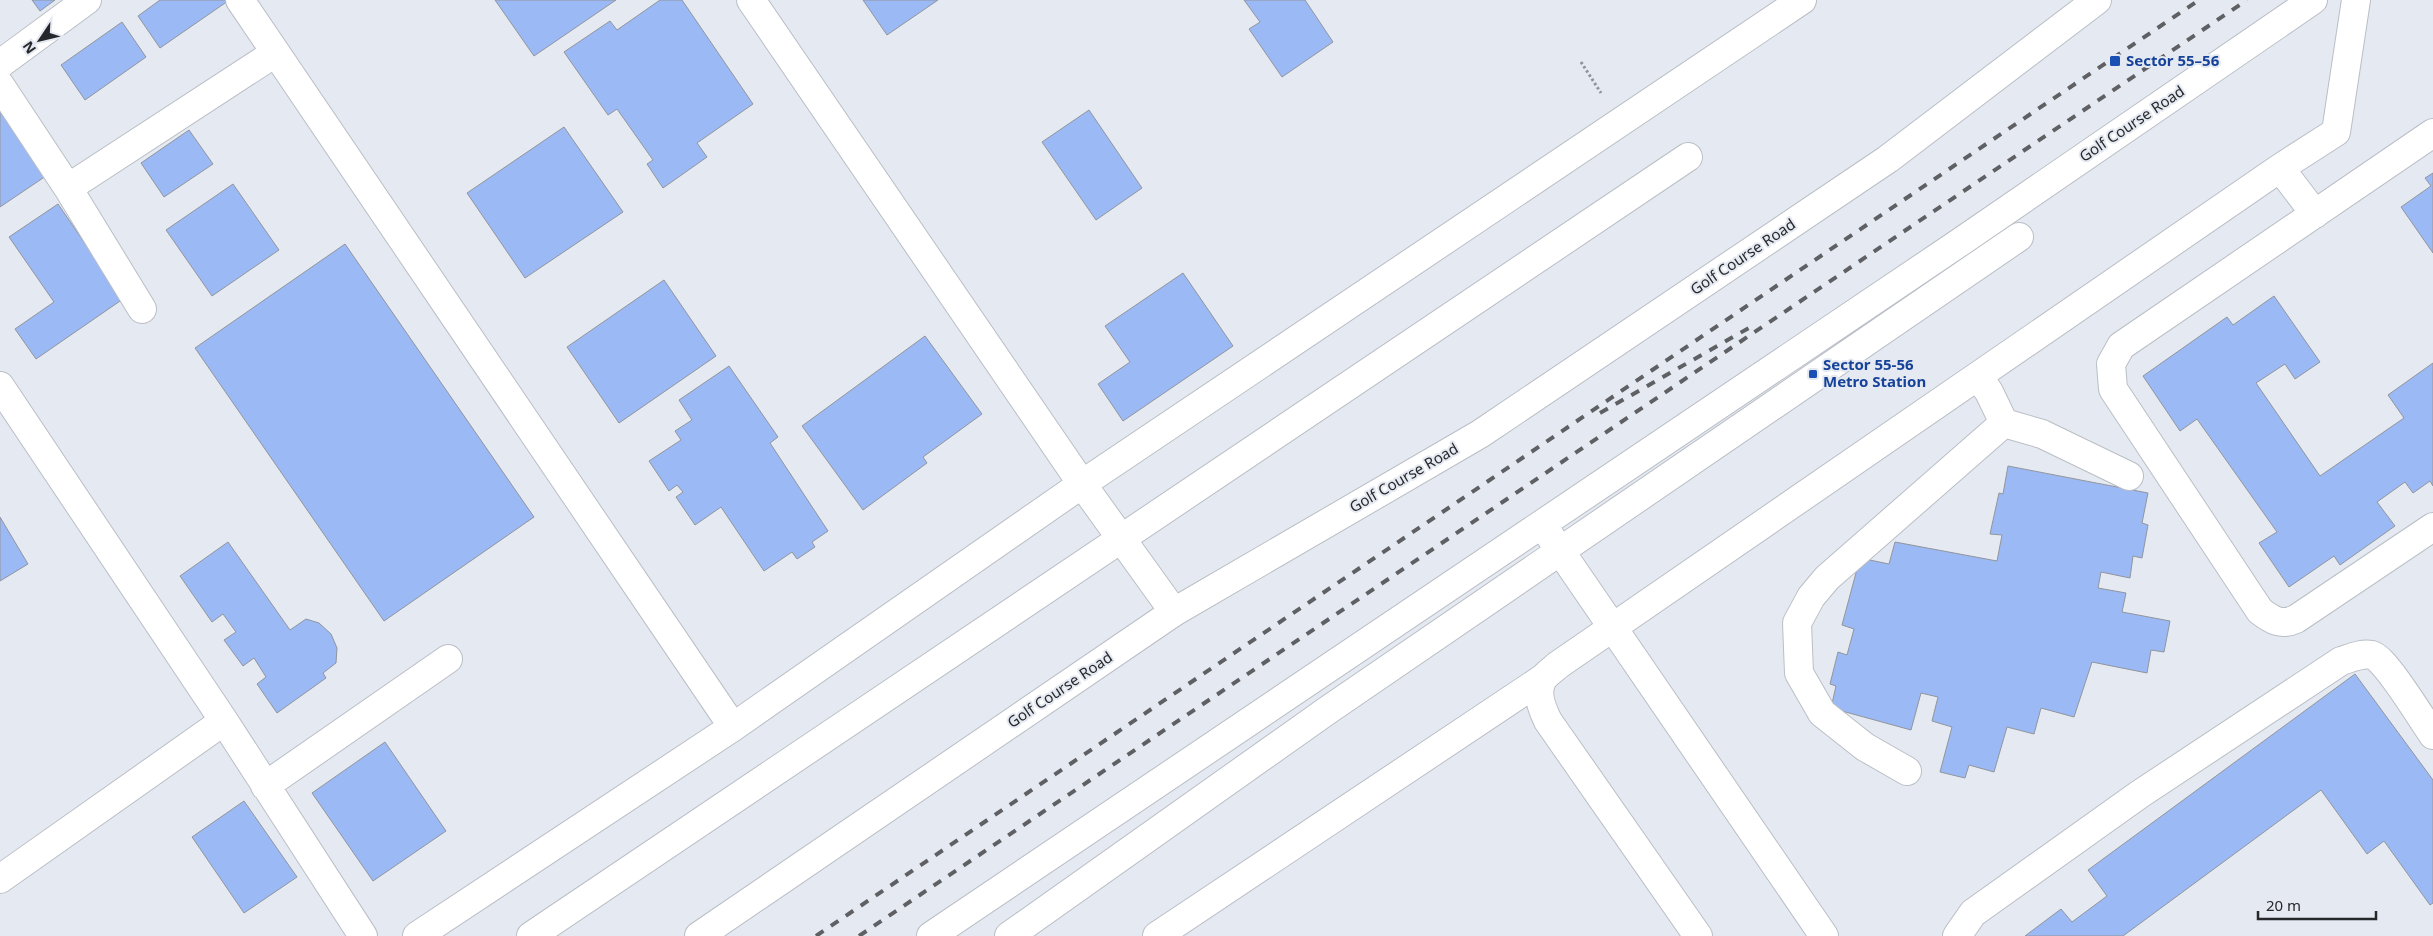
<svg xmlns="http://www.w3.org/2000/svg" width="2433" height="936" viewBox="0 0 2433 936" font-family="'Noto Sans',sans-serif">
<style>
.building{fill:#9bb9f4;stroke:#91959d}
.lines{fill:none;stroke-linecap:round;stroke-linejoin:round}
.street-casing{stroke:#babec6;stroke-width:30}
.secondary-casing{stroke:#babec6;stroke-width:30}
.path{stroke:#909398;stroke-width:3;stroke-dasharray:2.5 2.5;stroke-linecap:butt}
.street{stroke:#fff;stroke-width:28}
.secondary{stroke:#fff;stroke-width:28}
.rail{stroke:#5e6064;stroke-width:4;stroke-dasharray:9 9;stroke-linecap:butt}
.transit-dot{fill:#1a4fb4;stroke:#e5e9f1;stroke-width:2}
.labels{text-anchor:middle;stroke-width:4;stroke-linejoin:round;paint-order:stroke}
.transit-label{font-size:15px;font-weight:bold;fill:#164399;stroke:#e5e9f1;text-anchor:start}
.street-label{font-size:15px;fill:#26272a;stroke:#e5e9f1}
</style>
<rect width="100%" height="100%" fill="#e5e9f1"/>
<path class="building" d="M32,0H55L40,11Z
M160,0H228V1L160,48L138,16Z
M495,0H616L534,56Z
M660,0H682L753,104L697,143L707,157L663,188L647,164L653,160L617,109L608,115L564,52L610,21L617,30Z
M863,0H938L887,35Z
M1244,0H1305L1333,42L1282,77L1249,29L1260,22Z
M122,22L146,57L85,100L61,65Z
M0,109L46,176L0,207Z
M1089,110L1142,188L1096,220L1042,142Z
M564,127L623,212L525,278L467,193Z
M189,130L213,164L164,197L141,163Z
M2433,173V253L2401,207L2431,186L2425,178Z
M233,184L279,250L212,296L166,230Z
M58,204L123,299L36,359L15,329L54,302L9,237Z
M345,244L534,517L384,621L195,348Z
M1183,273L1233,346L1123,421L1098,384L1130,362L1105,326Z
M664,280L716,356L619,423L567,347Z
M2274,296L2320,362L2295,379L2285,364L2256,383L2320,476L2404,418L2388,395L2433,363V486L2430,481L2413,493L2405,482L2377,502L2395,526L2340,565L2334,556L2289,587L2259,543L2277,532L2197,419L2180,431L2143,376L2227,317L2233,325Z
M925,336L982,414L923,457L927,463L863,510L802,426Z
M729,366L778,437L770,443L828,531L812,542L815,547L797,559L792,552L764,571L721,507L695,525L676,497L683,492L677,485L669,491L649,461L681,440L675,431L692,420L679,400Z
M2008,466L2148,493L2142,523L2148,525L2142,558L2133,556L2130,578L2101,572L2098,588L2126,593L2122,612L2170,621L2164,652L2151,650L2147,673L2092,662L2074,717L2041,708L2034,734L2007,727L1994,772L1969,765L1965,778L1940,772L1952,727L1932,721L1938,697L1921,693L1911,730L1831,708L1836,686L1830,684L1838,652L1847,655L1854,629L1842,625L1860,558L1889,564L1895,542L1997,561L2002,535L1990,534L1999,493L2003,494Z
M0,517L28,564L0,581Z
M228,542L290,630L306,619L319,623L331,634L337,648L336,663L323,673L326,678L277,713L257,684L266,677L254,658L243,666L224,640L236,632L223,614L212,622L180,576Z
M2355,674L2433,780V903L2430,905L2384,841L2367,854L2321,790L2123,936H2025L2061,909L2072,922L2107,896L2088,870Z
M385,742L446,831L373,881L312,793Z
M244,801L297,877L244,913L192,837Z"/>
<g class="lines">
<defs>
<path id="street" d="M240,0L733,727
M751,0L1082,484L1174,612
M0,64L87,0
M0,85L68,188L142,309
M2433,133L2121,346L2111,364L2113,389L2260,611C2272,620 2281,626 2296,619L2433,527
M2280,168L2336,132L2356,0
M68,188L275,53
M0,386L224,721L363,936
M2004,423L2042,434L2129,476
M1907,771L1865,747L1822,713L1799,673L1797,623L1811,597L1827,578L2004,423L1989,392L1978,376
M265,786L448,659
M0,879L224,721
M417,936L733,727L1082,484L1802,0
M1157,936L1542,679
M1698,936L1548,721C1542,709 1535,691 1543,679C1546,674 1554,669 1558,665L2280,168L2315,214
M1957,936L1973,913L2140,794L2341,661C2351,658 2361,653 2372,655C2385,658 2423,721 2433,735"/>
<path id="secondary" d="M1550,536L1824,936
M531,936L1688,157
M699,936L1174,612L1480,434L1888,159L2097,0
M931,936L1956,245L2313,0
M1009,936L1328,710L2019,237"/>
</defs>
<use href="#street" class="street-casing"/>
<use href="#secondary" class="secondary-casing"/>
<path class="path" d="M1581,62L1601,93"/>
<use href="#street" class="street"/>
<use href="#secondary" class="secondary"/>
<path class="rail" d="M1600,413L1754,325
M816,936L2199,0
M859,936L2247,0"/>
</g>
<g class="transit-dot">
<rect x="2109" y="55" width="12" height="12" rx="2.5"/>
<rect x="1808" y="369" width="10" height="10" rx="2.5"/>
</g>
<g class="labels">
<g class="transit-label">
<text x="2126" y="66">Sector 55–56</text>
<text x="1823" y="370">Sector 55-56<tspan x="1823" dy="17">Metro Station</tspan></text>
</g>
<g class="street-label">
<text transform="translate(2132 124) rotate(-34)" y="5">Golf Course Road</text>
<text transform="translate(1743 257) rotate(-34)" y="5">Golf Course Road</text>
<text transform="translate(1404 478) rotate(-30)" y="5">Golf Course Road</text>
<text transform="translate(1060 690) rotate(-34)" y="5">Golf Course Road</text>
</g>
</g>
<g transform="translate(40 40) rotate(235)" stroke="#e5e9f1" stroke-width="4" paint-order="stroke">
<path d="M0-4L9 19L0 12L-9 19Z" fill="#26272a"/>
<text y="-8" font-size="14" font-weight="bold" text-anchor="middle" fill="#26272a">N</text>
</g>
<path d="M2258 911v8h118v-8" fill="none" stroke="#26272a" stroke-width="2.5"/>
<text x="2266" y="911" font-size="15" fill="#26272a" stroke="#e5e9f1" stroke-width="4" paint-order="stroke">20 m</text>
</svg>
